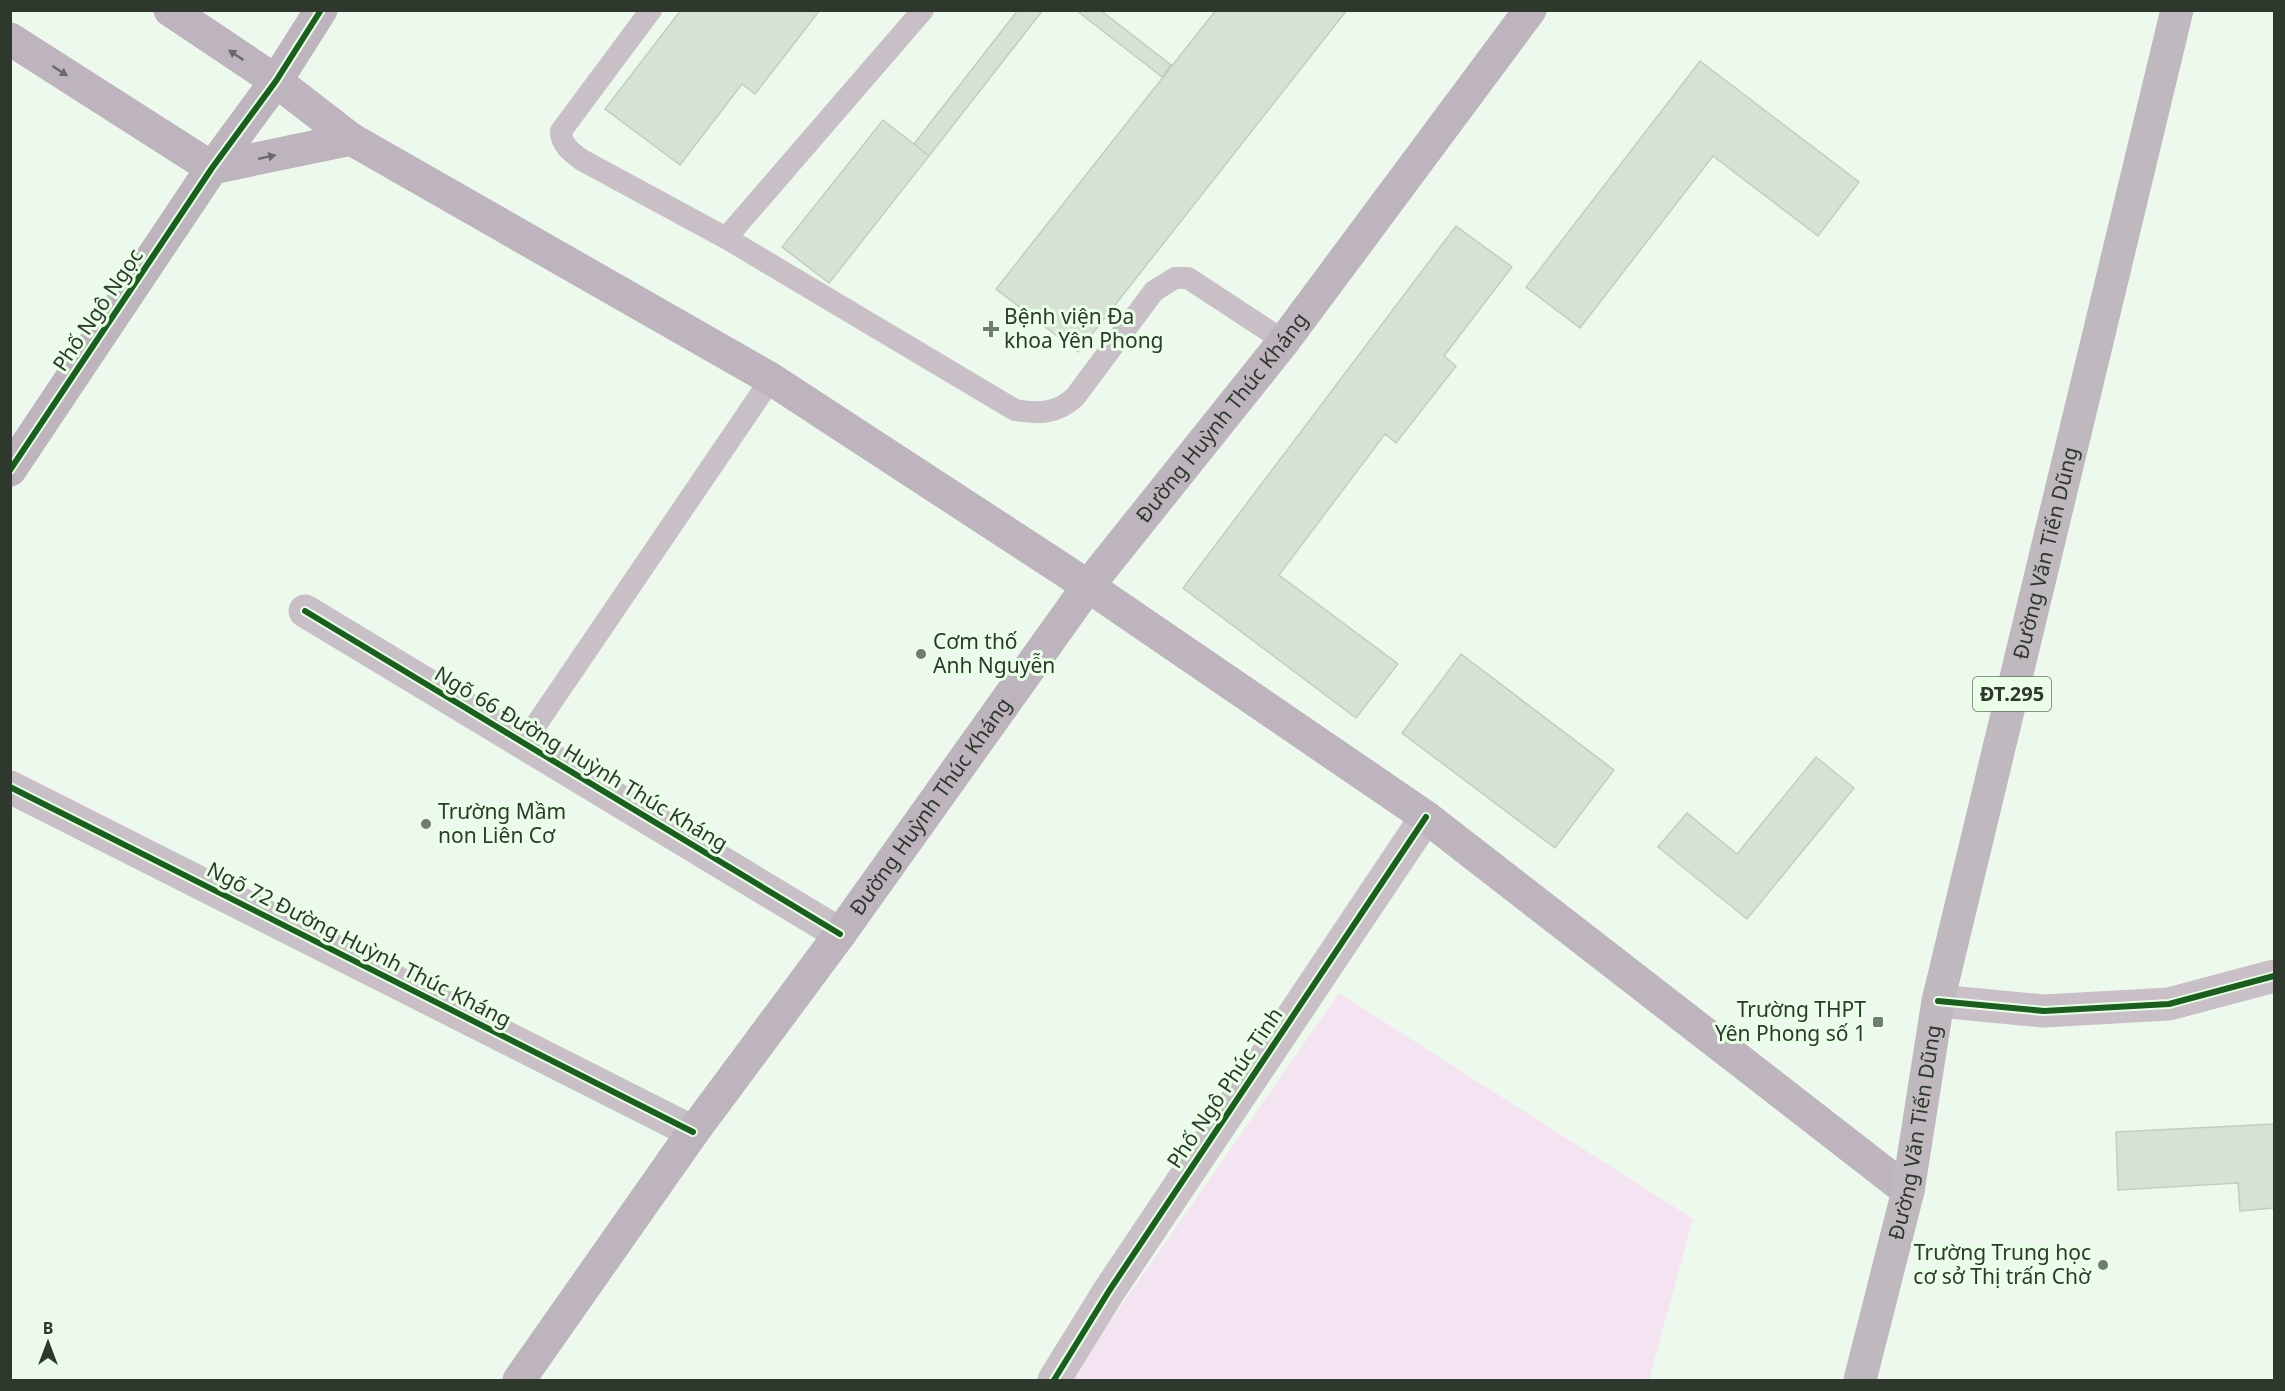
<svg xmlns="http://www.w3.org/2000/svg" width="2285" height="1391" viewBox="0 0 2285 1391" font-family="'Noto Sans',sans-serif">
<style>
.green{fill:#f4e4f2}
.building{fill:#d6e2d4;stroke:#c3cdc2;stroke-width:1.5}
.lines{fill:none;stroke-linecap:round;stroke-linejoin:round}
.lane{stroke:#c8bfc7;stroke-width:22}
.street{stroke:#c8bfc7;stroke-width:33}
.secondary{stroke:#beb4bd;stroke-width:33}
.primary{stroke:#c0b8bf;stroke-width:33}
.cycleway-casing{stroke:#e9ffe7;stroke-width:10}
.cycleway{stroke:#1b5e20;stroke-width:6}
.oneway{fill:#686a67}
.poi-dot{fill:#717c70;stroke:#e9ffe7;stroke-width:2}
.labels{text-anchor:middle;stroke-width:6;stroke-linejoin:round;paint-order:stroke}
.shield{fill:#e9ffe7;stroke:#667465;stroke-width:1.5}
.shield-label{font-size:20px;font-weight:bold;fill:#2e382d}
.street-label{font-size:21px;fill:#2e382d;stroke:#e9ffe7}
.poi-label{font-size:21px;fill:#2e382d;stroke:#e9ffe7;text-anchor:start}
</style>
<rect width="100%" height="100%" fill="#eef9ed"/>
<path class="green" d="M1339,993L1693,1219L1649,1380H1073L1096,1342Z"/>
<path class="building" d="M681,10H820L755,94L742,84L680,165L605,109Z
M1018,10H1043L929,156L914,144Z
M1076,10H1100L1171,65L1162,77Z
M1216,10H1347L1078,352L996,289Z
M1700,61L1859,182L1818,236L1713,156L1580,328L1526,287Z
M883,120L929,156L829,283L782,247Z
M1456,226L1512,267L1444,356L1456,366L1396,443L1385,434L1279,575L1398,664L1356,718L1183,588Z
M1461,654L1614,770L1555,848L1402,733Z
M1816,757L1854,788L1747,919L1658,847L1687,813L1737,854Z
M2274,1124V1208L2240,1211L2238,1183L2118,1190L2116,1132Z"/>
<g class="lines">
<path class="lane" d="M651,10L561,131C561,145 571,152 582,160L726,238L1015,410C1038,414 1057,414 1075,397L1154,291L1175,278H1188L1284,341
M726,238L923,10
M523,744L771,379"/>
<path class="street" d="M305,611L840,934
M10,787L693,1132
M1938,1001L2044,1011L2169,1004L2274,976
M1054,1380L1109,1291L1426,817"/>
<g class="secondary">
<path d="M170,10L276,81L351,139L771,379L1088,586L1426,817L1908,1191"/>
<path d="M10,39L212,168L351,139"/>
<path d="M10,470L212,168L276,81L321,10"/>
<path id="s1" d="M519,1380L693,1132L840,934L1088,586L1284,341L1530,10"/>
</g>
<path class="primary" id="s2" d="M1860,1380L1908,1191L1938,1001L2177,10"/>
<defs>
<path id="cycleway" d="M10,470L212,168L276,81L321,10
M305,611L840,934
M10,787L693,1132
M1938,1001L2044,1011L2169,1004L2274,976
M1054,1380L1109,1291L1426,817"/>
</defs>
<use href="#cycleway" class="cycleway-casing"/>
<use href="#cycleway" class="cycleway"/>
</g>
<defs><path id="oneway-solid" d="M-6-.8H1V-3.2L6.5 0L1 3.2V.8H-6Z" transform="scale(1.5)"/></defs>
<g class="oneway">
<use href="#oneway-solid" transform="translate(236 55) rotate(-146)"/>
<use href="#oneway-solid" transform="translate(60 71) rotate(33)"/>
<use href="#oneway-solid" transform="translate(267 157) rotate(-12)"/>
</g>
<g class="poi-dot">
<path d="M988 320h6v6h6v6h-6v6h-6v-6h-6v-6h6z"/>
<circle cx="921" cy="654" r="6"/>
<circle cx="426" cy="824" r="6"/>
<rect x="1872" y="1016" width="12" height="12" rx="3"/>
<circle cx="2103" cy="1265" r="6"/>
</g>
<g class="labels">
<rect class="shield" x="1973" y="677" width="78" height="34" rx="4.5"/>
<g class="shield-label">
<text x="2012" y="701">ĐT.295</text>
</g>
<g class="street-label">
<text transform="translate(98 310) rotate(-56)" y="7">Phố Ngô Ngọc</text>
<text dy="7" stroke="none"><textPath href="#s1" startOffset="1192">Đường Huỳnh Thúc Kháng</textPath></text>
<text dy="7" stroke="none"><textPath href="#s2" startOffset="848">Đường Văn Tiến Dũng</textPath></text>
<text transform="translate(581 759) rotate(31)" y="7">Ngõ 66 Đường Huỳnh Thúc Kháng</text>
<text dy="7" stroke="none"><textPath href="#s1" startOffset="706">Đường Huỳnh Thúc Kháng</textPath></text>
<text transform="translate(359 945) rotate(27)" y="7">Ngõ 72 Đường Huỳnh Thúc Kháng</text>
<text transform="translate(1225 1088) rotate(-56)" y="7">Phố Ngô Phúc Tinh</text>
<text dy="7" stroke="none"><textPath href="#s2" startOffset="254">Đường Văn Tiến Dũng</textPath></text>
</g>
<g class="poi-label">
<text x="1004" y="324">Bệnh viện Đa<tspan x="1004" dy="24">khoa Yên Phong</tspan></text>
<text x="933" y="649">Cơm thố<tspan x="933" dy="24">Anh Nguyễn</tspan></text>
<text x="438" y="819">Trường Mầm<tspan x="438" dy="24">non Liên Cơ</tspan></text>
<text x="1866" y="1017" text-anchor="end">Trường THPT<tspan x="1866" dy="24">Yên Phong số 1</tspan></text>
<text x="2091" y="1260" text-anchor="end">Trường Trung học<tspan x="2091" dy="24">cơ sở Thị trấn Chờ</tspan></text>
</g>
</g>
<rect width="2285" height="1391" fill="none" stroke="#2e382d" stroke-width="24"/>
<g transform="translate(48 1343)" stroke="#e9ffe7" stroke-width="4.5" paint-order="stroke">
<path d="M0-4.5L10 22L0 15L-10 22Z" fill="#2e382d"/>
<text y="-9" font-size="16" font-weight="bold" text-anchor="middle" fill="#2e382d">B</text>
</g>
</svg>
